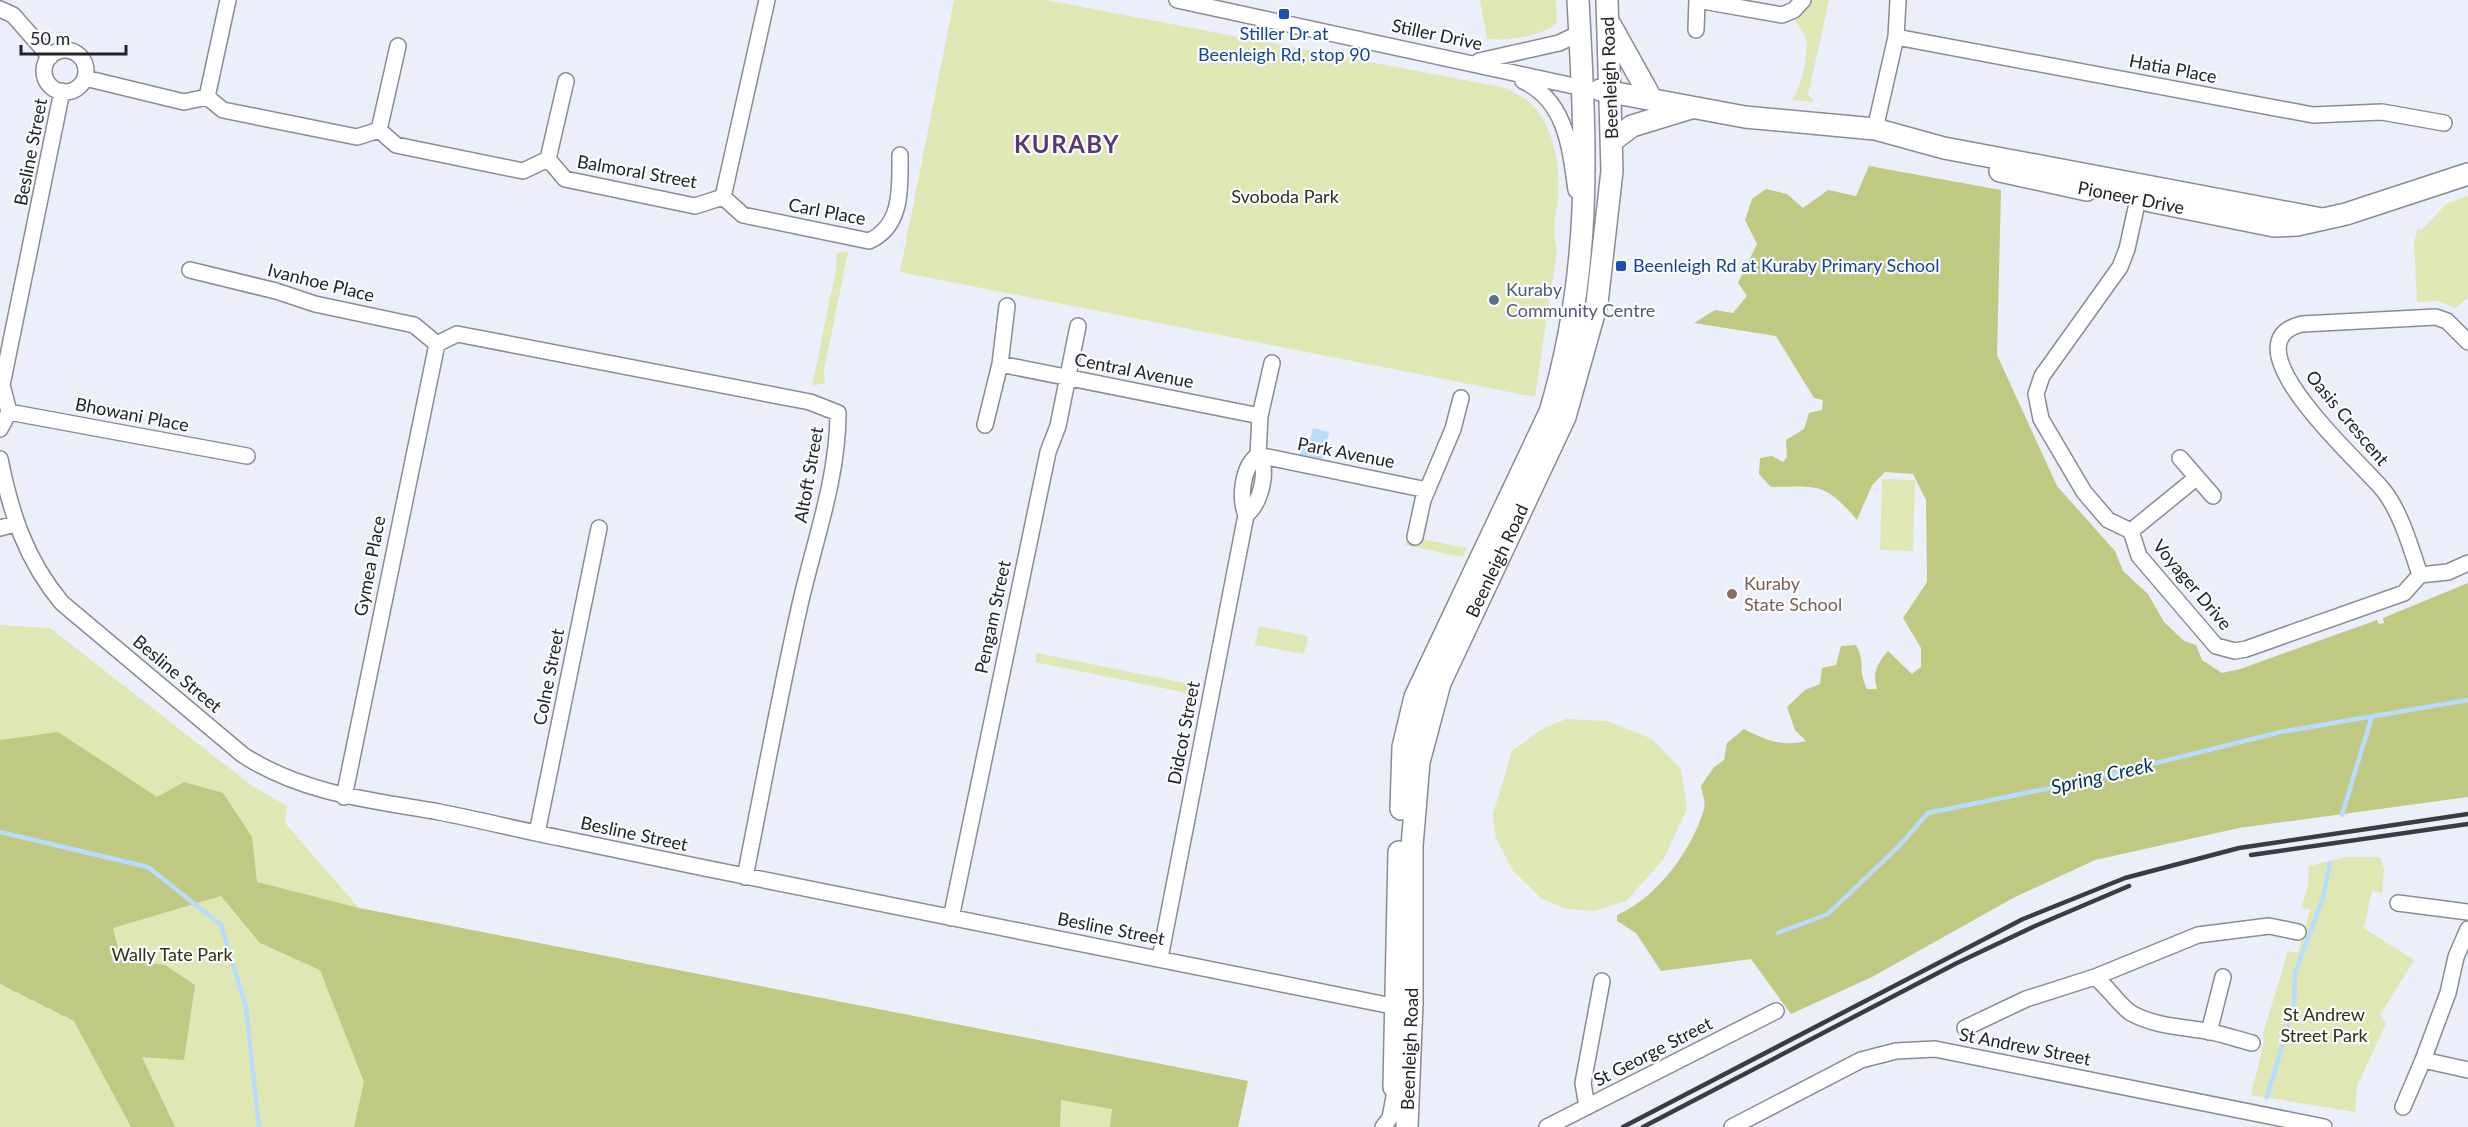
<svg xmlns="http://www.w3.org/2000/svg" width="2468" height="1127" viewBox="0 0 2468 1127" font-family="Lato,sans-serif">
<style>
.green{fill:#dfe7b5}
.forest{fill:#bfc981}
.water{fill:#b8dcfb}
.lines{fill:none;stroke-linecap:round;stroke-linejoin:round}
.stream{stroke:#b8dcfb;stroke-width:4.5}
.street-casing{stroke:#888c95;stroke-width:18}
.secondary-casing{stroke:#888c95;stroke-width:24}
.street{stroke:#fff;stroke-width:15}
.secondary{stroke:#fff;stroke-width:21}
.rail{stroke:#3a3c40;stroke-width:4.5}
.transit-dot{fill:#1a4fb4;stroke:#fbfcfe;stroke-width:2}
.service-dot{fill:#5c6f8a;stroke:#fbfcfe;stroke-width:2}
.education-dot{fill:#8d6e63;stroke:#fbfcfe;stroke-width:2}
.labels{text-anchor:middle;stroke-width:4.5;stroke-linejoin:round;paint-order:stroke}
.transit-label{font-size:18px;fill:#164399;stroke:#fbfcfe}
.street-label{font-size:18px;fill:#212326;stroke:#fbfcfe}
.park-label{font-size:18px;fill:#2e3112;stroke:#fbfcfe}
.service-label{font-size:18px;fill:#4e5e75;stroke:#fbfcfe;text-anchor:start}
.education-label{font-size:18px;fill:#785e54;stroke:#fbfcfe;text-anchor:start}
.water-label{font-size:20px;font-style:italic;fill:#033454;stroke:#fbfcfe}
.district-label{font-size:24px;font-weight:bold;letter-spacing:1.5px;fill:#593771;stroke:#fbfcfe}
</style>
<rect width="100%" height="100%" fill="#ebeff9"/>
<path class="green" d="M954,0H1046L1506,88C1513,92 1521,96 1527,100C1554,123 1561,166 1558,200C1555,218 1552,232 1557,250L1535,397L900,272Z
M1480,0H1556L1557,22C1543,37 1507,41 1487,39Z
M1811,0H1829L1808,95L1815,102L1791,100C1801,92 1810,49 1805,36C1803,31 1798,25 1795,20L1803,15Z
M2468,196V297L2456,308L2438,301L2417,302L2414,242L2418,229L2422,230L2446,204Z
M848,252L824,371L825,383L812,386L836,269L837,253Z
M1882,479L1915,480L1913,551L1880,550Z
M1407,536L1467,548L1463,557L1405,545Z
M0,625L50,628L251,785L287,806L285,823L359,908L1248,1081L1238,1127H0Z
M1259,626L1308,636L1304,654L1255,645Z
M1037,653L1194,685L1192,694L1035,662Z
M1566,719L1607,721L1652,739L1681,769L1687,809L1663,860L1626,901L1595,911L1567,909L1542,899L1513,871L1496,838L1493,814L1512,751L1542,729Z
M2346,857H2380L2384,869L2382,893L2372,891L2364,928L2414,960L2380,1015L2386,1024L2357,1086L2355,1112L2251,1095L2265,1038L2262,1037L2288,951L2298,953L2310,910L2301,908L2308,886L2309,866Z"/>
<path class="forest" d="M1869,166L2001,190L1997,355L2057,486L2115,551L2123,571L2148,594L2164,622L2184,641L2196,645L2202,660L2222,673L2240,669L2377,620L2379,624L2384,623L2383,618L2468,583V797L2239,828L2095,860L2015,897L1872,977L1791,1014L1751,959L1661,971L1636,933L1617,921V915C1657,898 1692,850 1704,809C1706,802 1702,792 1701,786L1714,767L1724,760L1727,743L1744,729C1765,740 1782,747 1806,741L1795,730L1787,707L1805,690L1820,684L1822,668L1836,665L1841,646L1856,645C1866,662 1857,669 1867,689H1877C1872,672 1877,664 1888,651L1912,674L1921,667V648L1903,618L1927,582L1926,500L1913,474L1885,472L1872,485L1857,520C1825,482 1818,486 1771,487L1759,474L1760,458L1772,456L1783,462L1787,457L1786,440L1804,429L1809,413L1822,410L1823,400L1814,398L1776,336L1694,323L1715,310L1733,313L1747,296L1738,283L1757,244L1745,220L1752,199L1766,189L1787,194L1803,208L1828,190L1856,196Z
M58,732L157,797L184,782L223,793L252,837L257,882L359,908L1248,1081L1238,1127H1110L1112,1109L1061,1100L1060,1127H354L364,1082L320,970L260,943L221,896L113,928L121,960L165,965L195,985L184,1060L142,1057L175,1127H131L74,1021L0,984V740Z"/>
<path class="water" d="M1313,428L1329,432L1323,459L1300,455L1303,439L1310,440Z"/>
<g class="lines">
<path class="stream" d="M2342,815L2372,716
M0,832L148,867L221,925L246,1007L259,1127
M1778,933L1828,914L1899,846L1928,813L2075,783L2281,732L2468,700
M2267,1097L2294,1005L2295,973L2323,898L2330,863"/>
<defs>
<path id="street" d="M1177,0L1583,88
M0,9L13,15L50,57
M1696,30L1697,0L1782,15L1794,10L1803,0
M1896,37L2313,115L2382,112L2444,123
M44 71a21 21 0 1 1 42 0a21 21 0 1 1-42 0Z
M1479,61L1559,43L1580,33
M85,78L184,102L207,97L223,110L357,137L379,130L396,145L523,171L548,159L565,179L695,206L723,197L767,0
M1523,81C1566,101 1570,147 1576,190
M207,97L228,0
M1875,129L1896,37L1898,0
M379,130L398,46
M548,159L566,81
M723,197L743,215L869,241C903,226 900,187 900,155
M2138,199L2127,249L2120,267L2042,376L2036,394L2041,419L2084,492L2108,520L2131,531L2139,556L2216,646L2235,651L2246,649L2404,593L2420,575L2448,572L2468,563
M190,270L276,291L315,304L414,325L437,344
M437,344L457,334L810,402L838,413C838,480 813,545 799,609C779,698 763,787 745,877
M1000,364L1260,416
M9,412L247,456
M985,425L1000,364L1007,306
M0,429L9,412L2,385L62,91
M1258,455L1427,490
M2180,458L2213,496
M0,459C11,514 26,560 62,603L243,755C303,794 371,800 439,812C480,820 520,830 560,838C835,896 1111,948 1387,1005L1405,1004
M1246,515C1260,504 1270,470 1258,455L1260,416L1272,363
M0,528L15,524
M2131,531L2196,478
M1415,537L1423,500L1453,429L1461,398
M2420,575C2411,548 2401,513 2384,491C2364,465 2223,343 2302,324L2436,317L2447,321L2468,342
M344,797L437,344
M537,833L599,528
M2398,903L2468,912
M951,918L1048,452L1058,426L1078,326
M1160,958L1246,515C1239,498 1242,467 1258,455
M2095,977C2107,986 2121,1007 2131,1013C2154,1026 2182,1027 2207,1031C2222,1034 2237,1039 2252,1043
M1965,1028L2026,999L2095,977L2198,935L2269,926L2298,932
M2209,1032L2223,977
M2423,1060L2448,993L2456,957L2468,929
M1587,1107L1583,1083L1602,981
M2403,1107L2423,1060L2468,1070
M1383,1127L1390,1118L1394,1097
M1547,1127L1776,1011
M1732,1127L1861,1060L1896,1051L1935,1049L2324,1127"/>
<g id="secondary">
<path d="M1611,26L1651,98"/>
<path d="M1600,90L1745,117L1875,129L1944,148L2322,219"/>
<path d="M1612,141L1632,126L1691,108"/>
<path d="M2000,171L2087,190"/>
<path d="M2150,201L2274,226L2297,225L2346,214L2468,174"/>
<path d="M1401,809L1403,747L1415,697L1550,412C1593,268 1586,147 1578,0"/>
<path d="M1394,1087L1399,852"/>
<path id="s1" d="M1407,1127L1412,1003V846L1419,762L1440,683L1565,417L1597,303L1612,171L1607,0"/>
</g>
</defs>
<use href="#street" class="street-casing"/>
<use href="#secondary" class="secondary-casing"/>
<use href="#street" class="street"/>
<use href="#secondary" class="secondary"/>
<path class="rail" d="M2251,855L2468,824
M1623,1127L2023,919L2125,878L2239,848L2468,814
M1643,1127L1957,963L2035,926L2129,886"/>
</g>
<g class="transit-dot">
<rect x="1278" y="8" width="12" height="12" rx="3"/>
<rect x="1615" y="260" width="12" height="12" rx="3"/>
</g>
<circle class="service-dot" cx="1494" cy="300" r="6"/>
<circle class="education-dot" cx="1732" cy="594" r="6"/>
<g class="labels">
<g class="transit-label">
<text x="1284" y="40">Stiller Dr at<tspan x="1284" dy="21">Beenleigh Rd, stop 90</tspan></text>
<text x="1633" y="272" text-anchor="start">Beenleigh Rd at Kuraby Primary School</text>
</g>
<g class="street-label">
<text transform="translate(1437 35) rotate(12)" y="6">Stiller Drive</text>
<text transform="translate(2173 69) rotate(11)" y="6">Hatia Place</text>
<text transform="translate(1610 78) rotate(-92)" y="6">Beenleigh Road</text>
<text transform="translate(31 152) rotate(-79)" y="6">Besline Street</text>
<text transform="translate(637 172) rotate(10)" y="6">Balmoral Street</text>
<text transform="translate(2131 198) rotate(11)" y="6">Pioneer Drive</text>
<text transform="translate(827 212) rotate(11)" y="6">Carl Place</text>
<text transform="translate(321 283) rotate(14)" y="6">Ivanhoe Place</text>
<text transform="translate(1134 371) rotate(11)" y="6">Central Avenue</text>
<text transform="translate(132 415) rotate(11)" y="6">Bhowani Place</text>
<text transform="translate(2347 418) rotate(50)" y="6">Oasis Crescent</text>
<text transform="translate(1346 453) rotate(11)" y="6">Park Avenue</text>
<text transform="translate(809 475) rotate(-80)" y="6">Altoft Street</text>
<text dy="6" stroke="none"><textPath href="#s1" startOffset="582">Beenleigh Road</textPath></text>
<text transform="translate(370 566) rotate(-79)" y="6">Gymea Place</text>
<text transform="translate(2192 585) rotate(50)" y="6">Voyager Drive</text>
<text transform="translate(993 617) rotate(-78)" y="6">Pengam Street</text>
<text transform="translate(177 674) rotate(40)" y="6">Besline Street</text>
<text transform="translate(549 677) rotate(-79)" y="6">Colne Street</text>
<text transform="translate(1184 733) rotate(-79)" y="6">Didcot Street</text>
<text transform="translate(634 834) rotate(12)" y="6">Besline Street</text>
<text transform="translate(1111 929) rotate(11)" y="6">Besline Street</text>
<text transform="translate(2025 1047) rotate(11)" y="6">St Andrew Street</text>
<text dy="6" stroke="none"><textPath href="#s1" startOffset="78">Beenleigh Road</textPath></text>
<text transform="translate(1653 1052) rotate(-27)" y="6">St George Street</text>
</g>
<g class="park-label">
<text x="1285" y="203">Svoboda Park</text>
<text x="172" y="961">Wally Tate Park</text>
<text x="2324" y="1021">St Andrew<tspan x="2324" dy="21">Street Park</tspan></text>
</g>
<g class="service-label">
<text x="1506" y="296">Kuraby<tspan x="1506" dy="21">Community Centre</tspan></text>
</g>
<g class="education-label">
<text x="1744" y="590">Kuraby<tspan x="1744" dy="21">State School</tspan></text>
</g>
<g class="water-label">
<text transform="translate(2102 776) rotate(-13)" y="7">Spring Creek</text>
</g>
<g class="district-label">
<text x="1067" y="153">KURABY</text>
</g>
</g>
<path d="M21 45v9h105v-9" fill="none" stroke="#212326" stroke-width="3"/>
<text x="30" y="45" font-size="18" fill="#212326" stroke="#fbfcfe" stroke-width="4.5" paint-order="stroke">50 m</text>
</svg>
